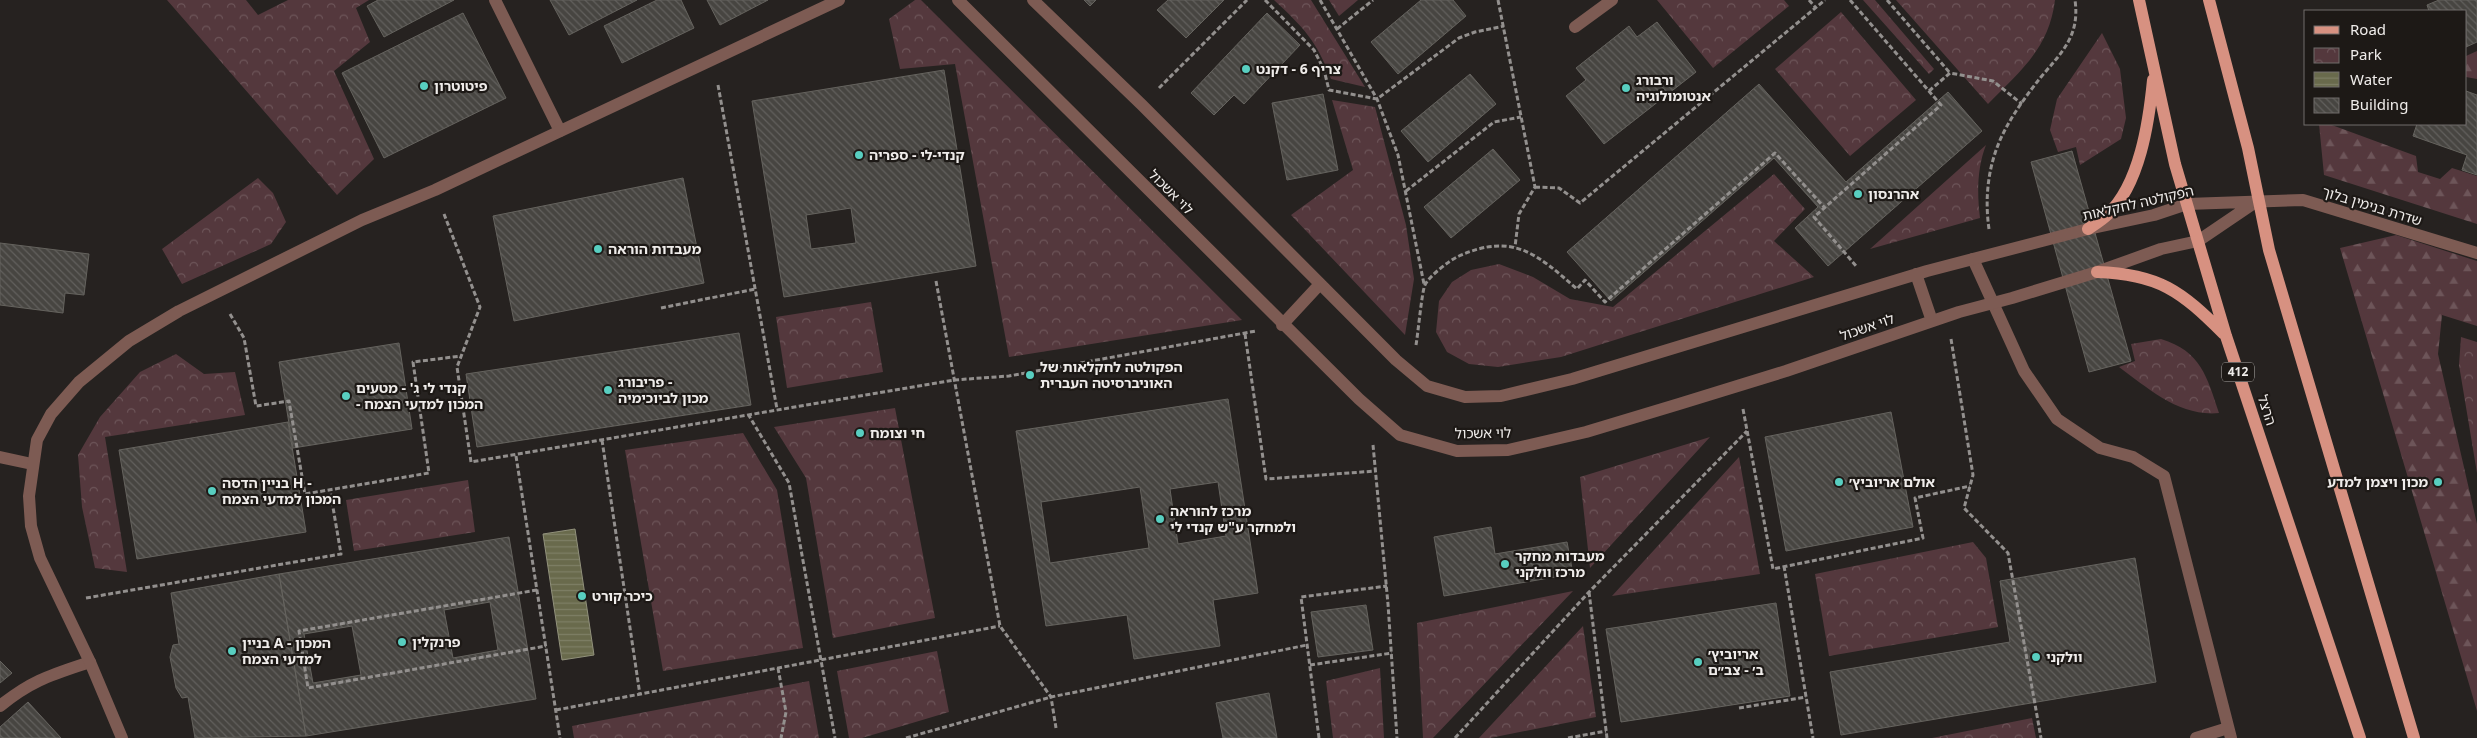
<svg xmlns="http://www.w3.org/2000/svg" width="2477" height="738" viewBox="0 0 2477 738" font-family="'Noto Sans','Noto Sans Hebrew',sans-serif">
<style>
.forest{fill:url(#forest-firs)}
.park{fill:url(#park-crowns)}
.water{fill:url(#water-rules);stroke:#91917b}
.building{fill:url(#building-back-hatch);stroke:#65635e;fill-rule:evenodd}
.lines{fill:none;stroke-linecap:round;stroke-linejoin:round}
.path{stroke:#93908e;stroke-width:3;stroke-dasharray:5 2.5;stroke-linecap:butt}
.lane{stroke:#7d5b53;stroke-width:12}
.street{stroke:#7d5b53;stroke-width:12}
.primary{stroke:#d79181;stroke-width:12}
.poi-dot{fill:#58cec0;stroke:#1d1916;stroke-width:2}
.labels{text-anchor:middle;stroke-width:4.5;stroke-linejoin:round;paint-order:stroke}
.shield{fill:#1d1916;stroke:#b0adaa;stroke-width:1}
.shield-label{font-size:12px;font-weight:bold;fill:#efecea}
.poi-label{font-size:14px;font-weight:bold;fill:#efecea;stroke:#1d1916;text-anchor:start}
.street-label{font-size:14px;fill:#efecea;stroke:#1d1916}
</style>
<defs>
<pattern id="forest-firs" width="22" height="20" patternUnits="userSpaceOnUse" patternTransform="scale(1.25)"><rect width="22" height="20" fill="#54383d"/><path d="M5 1l3.5 6h-7zM16 11l3.5 6h-7z" fill="#6d5559"/></pattern>
<pattern id="park-crowns" width="20" height="18" patternUnits="userSpaceOnUse" patternTransform="scale(1.25)"><rect width="20" height="18" fill="#54383d"/><path d="M2 6a3 3 0 1 1 6 0M12 15a3 3 0 1 1 6 0" fill="none" stroke="#6d5559"/></pattern>
<pattern id="water-rules" width="6" height="5" patternUnits="userSpaceOnUse" patternTransform="scale(1.25)"><rect width="6" height="5" fill="#696a4c"/><path d="M0 2.5h6" fill="none" stroke="#7f7f66"/></pattern>
<pattern id="building-back-hatch" width="6" height="6" patternUnits="userSpaceOnUse" patternTransform="scale(1.25)"><rect width="6" height="6" fill="#474541"/><path d="M-1 5l2 2M0 0l6 6M5-1l2 2" fill="none" stroke="#62605d"/></pattern>
</defs>
<rect width="100%" height="100%" fill="#262220"/>
<path class="forest" d="M2477,51V79L2466,77V56Z
M2319,124H2329L2416,156L2418,172L2440,179L2452,168L2477,176V224L2324,175Z
M2396,235L2477,261V326L2442,315L2438,354L2477,524V711L2340,248Z"/>
<path class="park" d="M167,0H246L258,15L288,0H369L356,8L370,42L334,71L374,159L337,195Z
M915,0H921L1242,320L1009,357L955,64L900,69L889,19Z
M1274,0H1311L1365,87L1331,79C1317,41 1303,27 1274,0Z
M1329,0H1358L1339,16Z
M1657,0H1784L1789,6L1713,68Z
M1863,0H1875L1934,69L1929,74Z
M1896,0H2055C2049,49 2020,71 1988,104Z
M1841,12L1916,100L1850,156L1775,69Z
M2102,33L2120,69L2126,118L2121,139L2080,165L2076,147L2058,152L2050,130L2057,99Z
M1332,100L1375,107L1406,225L1414,279L1405,335L1291,215L1353,170Z
M1986,145C1977,168 1977,193 1980,218L1870,249Z
M1774,174L1805,209L1774,241L1814,277L1561,357L1498,367L1469,364L1447,352L1436,332L1439,301L1452,282L1471,270L1499,264L1533,277L1570,299L1613,307Z
M258,178L273,193L286,222L271,244L182,284L162,249Z
M871,302L883,372L787,388L776,317Z
M2461,337L2477,342V473L2459,365Z
M2161,339C2201,351 2207,377 2219,413C2180,417 2149,389 2119,367L2135,361L2131,344Z
M176,354L204,374L235,372L245,415L105,437L127,572L95,568L82,507L78,455L100,417L140,372Z
M895,408L935,618L833,638L806,478L774,427Z
M743,433L777,490L803,648L663,671L625,450Z
M1710,437L1590,568L1580,477Z
M1739,457L1760,574L1612,596Z
M468,480L475,532L354,551L346,500Z
M1973,542L1986,558L1998,627L1829,656L1815,574Z
M1573,591L1433,738H1423L1417,623Z
M1583,626L1596,717L1490,738H1479Z
M937,651L949,712L862,738H849L837,671Z
M1380,668L1384,738H1333L1326,681Z
M809,681L819,738H574L572,726Z
M2032,718L2036,738H1932Z"/>
<path class="water" d="M575,529L594,655L562,660L543,534Z"/>
<path class="building" d="M378,0H454L384,37L367,6Z
M550,0H637L569,35Z
M657,0H681L694,28L622,63L604,26Z
M707,0H768L720,25Z
M1084,0H1096L1090,6Z
M1168,0H1224L1186,38L1157,10Z
M1421,0H1453L1466,16L1398,74L1371,42Z
M2439,0H2477V42L2466,47V11H2429L2427,5Z
M463,13L506,98L384,158L342,73Z
M1267,13L1300,45L1244,104L1234,95L1214,115L1191,93Z
M1657,22L1696,72L1604,144L1566,96L1586,80L1576,68L1629,26L1637,37Z
M944,70L976,266L784,297L752,101ZM851,208L856,243L811,249L806,215Z
M1470,74L1496,104L1428,162L1401,131Z
M1759,84L1846,182L1948,92L1982,131L1828,266L1795,228L1818,207L1774,158L1611,301L1567,252Z
M2466,91L2477,95V175L2462,170L2467,155L2413,136L2417,124H2466Z
M1323,94L1338,170L1287,180L1272,103Z
M1493,149L1520,180L1451,238L1424,207Z
M2072,151L2131,361L2089,372L2031,162Z
M683,178L704,283L514,321L493,216Z
M0,243L89,254L84,295L65,293L63,313L0,305Z
M739,333L751,405L477,447L466,374Z
M399,343L412,429L293,448L279,362Z
M1228,399L1258,593L1213,600L1220,646L1134,659L1127,615L1046,626L1016,431ZM1218,482L1226,536L1178,544L1170,489ZM1140,487L1149,548L1050,563L1041,502Z
M1891,412L1913,527L1786,551L1765,437Z
M288,422L306,532L137,559L119,450Z
M1491,527L1495,554L1567,542L1573,574L1444,596L1434,537Z
M509,537L536,699L306,736L279,574ZM490,602L498,650L453,658L444,610ZM352,626L361,675L313,683L304,634Z
M2135,558L2156,682L1841,735L1830,672L2010,642L2000,581Z
M279,574L306,736L195,738L188,697L182,698L176,688L170,657L173,645L179,644L171,593Z
M1776,603L1790,696L1621,722L1606,629Z
M1366,605L1373,650L1318,657L1311,612Z
M0,661L12,673L0,683Z
M1269,693L1277,738H1223L1216,703Z
M28,702L61,738H0V727Z"/>
<g class="lines">
<path class="path" d="M1265,0L1314,50L1324,70L1329,90L1377,99L1459,38L1475,32L1504,26
M1320,0L1377,99L1398,155L1424,284
M1498,0L1535,187L1519,214L1515,247
M1809,0L1816,8
M1850,0L1941,105L1814,217L1857,267
M1887,0L1950,73
M1337,29L1373,0
M718,85L777,409
M1159,88L1247,0
M1929,91L1950,73L1993,81L2022,104
M1535,187L1559,188L1580,203L1825,0
M1406,191L1494,122L1521,117
M444,214L480,307L457,367L471,462L954,380L1009,376L1256,331
M1989,229C1984,194 1989,159 2006,128C2015,111 2029,92 2041,77C2062,52 2080,36 2075,0
M936,281L1000,626L1051,697L1056,728
M661,308L755,289
M230,314L244,338L256,406L289,401L305,494L429,473L413,362L461,356
M1245,334L1266,479L1376,471
M1951,339L1973,475L1964,508L2008,553L2041,738
M1416,345C1418,334 1422,290 1425,285C1429,276 1450,260 1459,256C1513,232 1537,254 1577,289L1585,280L1605,302L1775,153L1824,207
M1743,409L1773,569L1923,538L1915,498L1970,486
M748,414L789,483L835,738
M602,440L640,695
M1373,445L1388,604L1397,738
M516,456L560,738
M1784,566L1813,738
M537,590L299,631L308,688L546,646
M1589,592L1607,738
M86,598L341,554L330,490
M1310,665L1392,653
M778,668L786,712L781,738
M1739,708L1806,697
M556,710L1000,626
M906,738L1051,697L1307,645
M1319,738L1301,597L1387,586
M1455,738L1589,592L1747,431
M1568,738L1606,731"/>
<path class="lane" d="M495,0L560,131
M1575,27L1612,0
M1973,259L2024,371L2057,419L2100,448L2133,457L2164,476L2231,738
M0,457L32,464
M0,706C32,680 51,675 90,662
M2196,738L2228,728"/>
<path class="street" d="M958,0L1359,399L1400,435L1457,451L1508,450L1586,432L1679,404L1786,371L1959,312L2012,298L2097,272L2161,249L2198,241L2257,201
M1033,0L1142,105L1396,360L1427,386L1465,397L1501,396L1572,379L1927,271L2088,229L2154,215L2187,204L2303,200L2477,253
M1916,274L1932,321
M1282,325L1320,284
M122,738L90,662L40,558L31,526L29,496L37,440L51,414L79,382L129,341L179,311L362,220L435,190L839,0"/>
<path class="primary" d="M2139,0L2175,164L2226,336L2360,738
M2209,0L2248,148L2269,250L2414,738
M2088,229C2095,224 2102,220 2107,215C2140,185 2149,121 2153,80
M2097,272C2159,274 2181,291 2224,334"/>
</g>
<g class="poi-dot">
<circle cx="1246" cy="69" r="5"/>
<circle cx="424" cy="86" r="5"/>
<circle cx="1626" cy="88" r="5"/>
<circle cx="859" cy="155" r="5"/>
<circle cx="1858" cy="194" r="5"/>
<circle cx="598" cy="249" r="5"/>
<circle cx="1030" cy="375" r="5"/>
<circle cx="608" cy="390" r="5"/>
<circle cx="346" cy="396" r="5"/>
<circle cx="860" cy="433" r="5"/>
<circle cx="1839" cy="482" r="5"/>
<circle cx="2438" cy="482" r="5"/>
<circle cx="212" cy="491" r="5"/>
<circle cx="1160" cy="519" r="5"/>
<circle cx="1505" cy="564" r="5"/>
<circle cx="582" cy="596" r="5"/>
<circle cx="402" cy="642" r="5"/>
<circle cx="232" cy="651" r="5"/>
<circle cx="2036" cy="657" r="5"/>
<circle cx="1698" cy="662" r="5"/>
</g>
<g class="labels">
<rect class="shield" x="2222" y="362.5" width="32" height="19" rx="4"/>
<g class="shield-label">
<text x="2238" y="376">412</text>
</g>
<g class="poi-label">
<text x="1256" y="74">צריף 6 - דקנט</text>
<text x="1636" y="85">ורבורג<tspan x="1636" dy="16">אנטומולוגיה</tspan></text>
<text x="434" y="91">פיטוטרון</text>
<text x="869" y="160">קנדי-לי - ספריה</text>
<text x="1868" y="199">אהרנסון</text>
<text x="608" y="254">מעבדות הוראה</text>
<text x="1040" y="372">הפקולטה לחקלאות של<tspan x="1040" dy="16">האוניברסיטה העברית</tspan></text>
<text x="618" y="387">פריבורג -<tspan x="618" dy="16">מכון לביוכימיה</tspan></text>
<text x="356" y="393">קנדי לי ג' - מטעים<tspan x="356" dy="16">- המכון למדעי הצמח</tspan></text>
<text x="870" y="438">חי וצומח</text>
<text x="1849" y="487">אולם אריוביץ׳</text>
<text x="2428" y="487" text-anchor="end">מכון ויצמן למדע</text>
<text x="222" y="488">בניין הדסה H -<tspan x="222" dy="16">המכון למדעי הצמח</tspan></text>
<text x="1170" y="516">מרכז להוראה<tspan x="1170" dy="16">ולמחקר ע"ש קנדי לי</tspan></text>
<text x="1515" y="561">מעבדות מחקר<tspan x="1515" dy="16">מרכז וולקני</tspan></text>
<text x="592" y="601">כיכר קורט</text>
<text x="412" y="647">פרנקלין</text>
<text x="242" y="648">בניין A - המכון<tspan x="242" dy="16">למדעי הצמח</tspan></text>
<text x="1708" y="659">אריוביץ׳<tspan x="1708" dy="16">ב׳ - צב״ם</tspan></text>
<text x="2046" y="662">וולקני</text>
</g>
<g class="street-label">
<text transform="translate(1171 192) rotate(45)" y="5">לוי אשכול</text>
<text transform="translate(2138 203) rotate(-13)" y="5">הפקולטה לחקלאות</text>
<text transform="translate(2372 206) rotate(17)" y="5">שדרת בנימין בלוך</text>
<text transform="translate(1867 327) rotate(-19)" y="5">לוי אשכול</text>
<text transform="translate(2267 410) rotate(72)" y="5">הרצל</text>
<text transform="translate(1483 433) rotate(-1)" y="5">לוי אשכול</text>
</g>
</g>
<rect x="2304" y="10" width="162" height="115" fill="#1d1916" stroke="#716d6b"/>
<rect x="2314" y="26" width="25" height="8" fill="#d79181" stroke="#716d6b"/>
<text x="2350" y="35" font-size="15" fill="#efecea">Road</text>
<rect x="2314" y="48" width="25" height="15" fill="url(#park-crowns)" stroke="#716d6b"/>
<text x="2350" y="60" font-size="15" fill="#efecea">Park</text>
<rect x="2314" y="72" width="25" height="15" fill="url(#water-rules)" stroke="#716d6b"/>
<text x="2350" y="85" font-size="15" fill="#efecea">Water</text>
<rect x="2314" y="98" width="25" height="15" fill="url(#building-back-hatch)" stroke="#716d6b"/>
<text x="2350" y="110" font-size="15" fill="#efecea">Building</text>
</svg>
